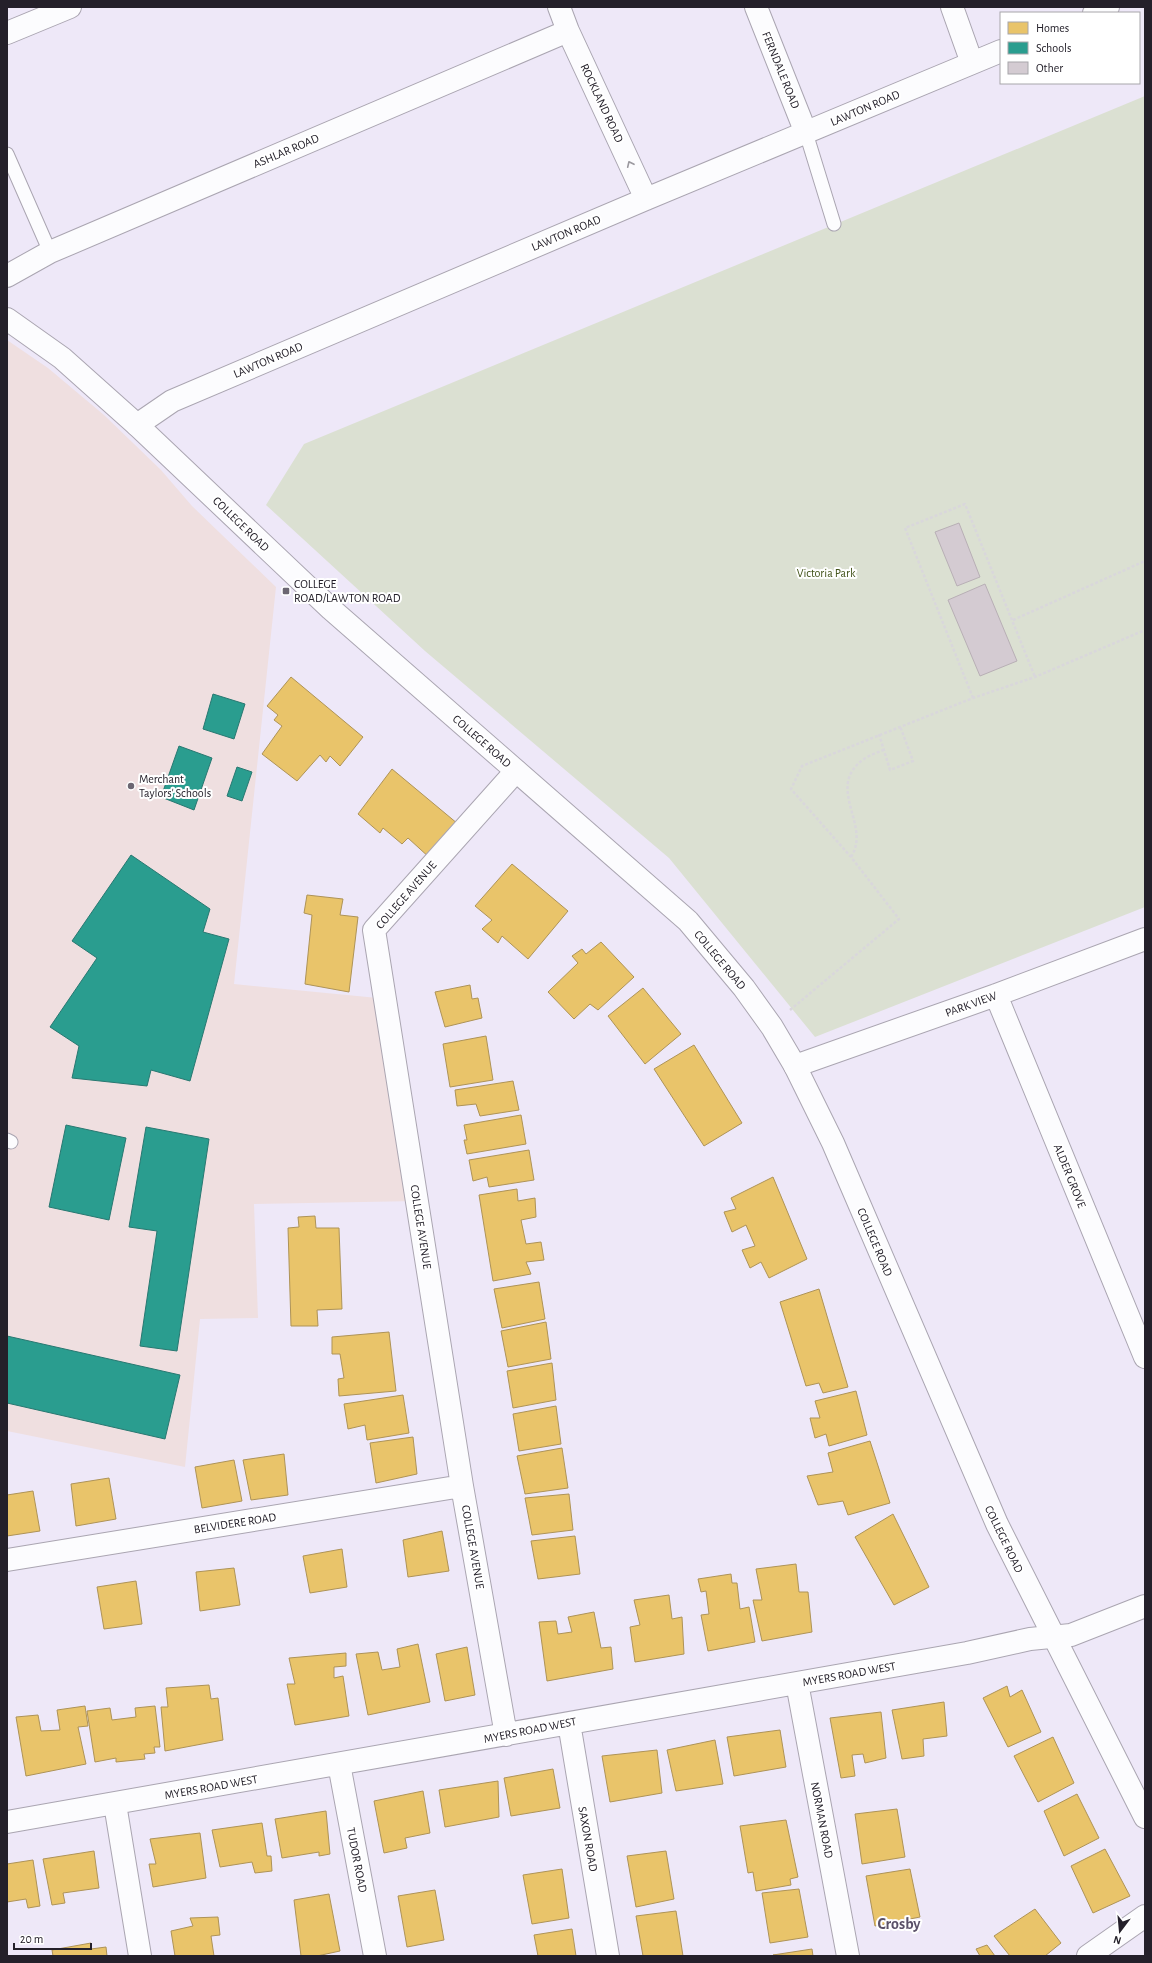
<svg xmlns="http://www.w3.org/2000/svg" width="1152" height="1963" viewBox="0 0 1152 1963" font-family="'Alegreya Sans',sans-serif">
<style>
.education{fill:#efdfe0}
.green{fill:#dbe0d2}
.homes{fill:#e9c46a;stroke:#ae9357}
.schools{fill:#2a9d8f;stroke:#287871}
.building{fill:#d4cbd2;stroke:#b8afb5}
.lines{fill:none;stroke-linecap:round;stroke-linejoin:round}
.lane-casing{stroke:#aaa5b1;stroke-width:15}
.street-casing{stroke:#aaa5b1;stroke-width:24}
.secondary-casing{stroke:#aaa5b1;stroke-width:24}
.path{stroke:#d9d7db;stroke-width:2.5;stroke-dasharray:3 2;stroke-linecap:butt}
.lane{stroke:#fcfcfe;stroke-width:13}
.street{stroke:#fcfcfe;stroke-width:22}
.secondary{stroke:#fcfcfe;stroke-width:22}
.oneway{stroke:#9b999f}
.poi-dot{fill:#6b6672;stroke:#fff;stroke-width:1.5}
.labels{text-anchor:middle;stroke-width:4;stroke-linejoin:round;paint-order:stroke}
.street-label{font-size:12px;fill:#24202a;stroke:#fff}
.park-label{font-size:12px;fill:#42531a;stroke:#fff}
.poi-label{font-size:12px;fill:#24202a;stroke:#fff;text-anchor:start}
.district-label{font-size:16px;font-weight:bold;fill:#5a5168;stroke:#fff}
</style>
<rect width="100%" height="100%" fill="#eee8f8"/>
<path class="education" d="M7,340L48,368L104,415L161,470L192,506L276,587L234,984L388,999L418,1201L254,1204L258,1318L200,1319L185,1467L7,1431Z"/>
<path class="green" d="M1145,96V907L815,1037L669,858L425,651L266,505L304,444Z"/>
<path class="homes" d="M291,677L363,737L340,766L330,756L326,762L320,755L297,781L262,754L282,726L274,720L278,715L267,706Z
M392,769L458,824L431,859L408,838L402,844L383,828L380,833L358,814Z
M512,864L568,911L528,959L502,936L498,943L482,929L492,920L475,906Z
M307,895L343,899L340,915L358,917L349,992L305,984L312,915L304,913Z
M601,942L634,977L598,1010L590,1004L574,1019L548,992L578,963L572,956L582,949L586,954Z
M470,985L472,999L478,998L482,1018L445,1027L435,992Z
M643,988L681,1034L645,1064L608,1016Z
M486,1036L493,1080L450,1087L443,1044Z
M694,1045L742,1123L704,1146L654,1069Z
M513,1081L519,1110L480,1116L476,1104L457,1106L455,1090Z
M521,1115L526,1144L467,1154L464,1140H467L464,1125Z
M529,1150L534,1180L489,1187L487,1177L473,1181L469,1160Z
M773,1177L807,1259L769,1278L761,1262L750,1268L742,1250L755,1246L746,1225L732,1232L724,1212L736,1209L731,1198Z
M517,1189L518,1201L535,1198L536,1217L521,1220L526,1244L541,1242L544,1260L526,1262L531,1274L493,1281L479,1195Z
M315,1216L316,1228H339L342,1309L317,1310L318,1326H291L288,1228L299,1227L298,1217Z
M539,1282L545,1319L502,1328L494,1289Z
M819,1289L848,1387L823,1393L819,1383L806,1386L780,1302Z
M546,1322L551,1359L508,1367L501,1331Z
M389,1332L396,1391L339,1396L338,1379L344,1378L340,1354H332V1337Z
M552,1363L556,1400L513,1408L507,1371Z
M856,1391L867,1435L829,1446L826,1434L815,1438L810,1418H820L815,1401Z
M403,1395L409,1433L367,1440L365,1425L348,1429L344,1404Z
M556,1406L561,1444L519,1451L513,1414Z
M413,1437L417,1474L376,1483L370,1443Z
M870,1441L890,1503L848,1515L843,1501L818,1505L807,1476L833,1472L828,1453Z
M562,1448L568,1488L525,1494L517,1456Z
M284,1454L288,1495L251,1500L243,1460Z
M234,1460L242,1501L202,1508L195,1467Z
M109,1478L116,1519L76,1526L71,1484Z
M33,1491L40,1531L7,1536V1495Z
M569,1494L573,1530L532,1535L525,1498Z
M893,1514L929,1587L894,1605L855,1537Z
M442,1531L449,1571L408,1577L403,1540Z
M575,1536L580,1574L538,1579L531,1541Z
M342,1549L347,1587L310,1593L303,1556Z
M796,1564L799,1592H808L812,1632L762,1641L753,1600H762L756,1569Z
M234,1568L240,1605L200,1611L196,1572Z
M731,1574L732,1583H737L740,1609L749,1607L755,1642L708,1651L701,1615L709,1614L706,1591L701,1592L698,1579Z
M136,1581L142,1624L104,1629L97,1587Z
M669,1595L672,1619L682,1617L684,1654L635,1662L630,1627L640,1625L634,1600Z
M594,1612L601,1648L611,1647L613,1669L547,1681L539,1622L556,1621L558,1634L572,1632L568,1617Z
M418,1644L430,1702L368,1715L356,1654L378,1652L382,1670L400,1667L397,1649Z
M467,1647L475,1695L445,1701L436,1654Z
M346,1653V1666L334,1667V1678L343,1676L349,1716L295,1725L287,1684H295L289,1658Z
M209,1685L211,1699L218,1698L223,1740L165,1751L161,1707H168L166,1688Z
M1007,1686L1010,1697L1022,1690L1041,1732L1008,1747L983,1698Z
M944,1702L947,1736L923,1739L924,1756L902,1759L892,1710Z
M85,1706L88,1726L78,1727L86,1764L26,1776L16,1717L38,1715L41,1731L60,1730L57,1710Z
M155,1706L160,1747H154L155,1753L144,1754L145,1759L116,1762V1758L95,1762L87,1711L110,1708L112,1720L136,1717L135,1708Z
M881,1712L886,1758L865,1763L863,1754L852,1755L855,1776L841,1778L830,1718Z
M780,1730L786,1767L734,1776L727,1737Z
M1053,1737L1074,1783L1038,1802L1014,1756Z
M715,1740L723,1784L676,1791L667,1750Z
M657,1750L662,1793L610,1802L602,1756Z
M553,1769L560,1808L511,1816L504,1778Z
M498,1781L499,1817L445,1827L439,1790Z
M423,1791L430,1833L405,1838L407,1848L384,1853L374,1801Z
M1077,1794L1099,1838L1064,1856L1044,1811Z
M897,1809L905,1857L862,1864L855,1814Z
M326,1811L330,1854L319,1856V1852L282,1858L275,1819Z
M786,1820L798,1877L790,1879L791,1885L756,1891L753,1872L748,1873L740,1826Z
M262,1823L267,1856H271L272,1871L255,1873L252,1862L220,1867L212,1830Z
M200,1833L206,1878L153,1887L149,1864H156L150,1839Z
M1105,1849L1130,1896L1093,1913L1071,1866Z
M94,1851L99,1888L63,1893L65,1903L52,1905L43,1859Z
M666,1851L674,1899L636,1907L627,1856Z
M33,1860L40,1906L28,1908L26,1899L7,1902V1864Z
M562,1869L569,1918L532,1924L523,1875Z
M910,1869L920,1917L875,1926L866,1876Z
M799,1889L808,1937L770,1943L762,1893Z
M435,1890L444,1940L407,1947L398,1896Z
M329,1894L340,1951L317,1956H301L294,1900Z
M1035,1909L1061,1943L1045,1956H1010L994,1936Z
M676,1911L683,1956H643L636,1916Z
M218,1917L220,1935L211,1936L214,1956H175L171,1931L193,1926L190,1918Z
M572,1929L576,1956H538L534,1935Z
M91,1943V1949L106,1947L107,1956H53L52,1950Z
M987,1945L995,1956H980L976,1949Z
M812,1949L813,1956L773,1955Z"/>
<path class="schools" d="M213,694L245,704L234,739L203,729Z
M179,746L212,758L194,810L161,797Z
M237,767L252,772L242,801L227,796Z
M131,855L210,909L203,932L229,939L190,1081L151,1070L147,1086L72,1078L79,1046L50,1027L97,958L72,941Z
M66,1125L126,1138L109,1220L49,1207Z
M146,1127L209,1139L177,1351L140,1346L157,1231L129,1227Z
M7,1336L180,1375L165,1439L7,1403Z"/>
<path class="building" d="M959,523L980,577L957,586L935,532Z
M985,584L1017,661L980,676L948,600Z"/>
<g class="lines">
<defs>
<path id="lane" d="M806,133L834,224
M7,154L50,252
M7,1140L11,1142"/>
<path id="street" d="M559,7L568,31L646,199
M756,7L806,133
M952,7L972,63
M1094,13L1108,7
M7,33L70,7
M7,276L50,252L568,31
M137,425L172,401L646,199L1001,51
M996,995L1145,1357
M795,1066L996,995L1145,939
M7,1560L462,1486
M797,1683L848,1956
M569,1723L608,1956
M506,1735L462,1486L374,930L516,771
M339,1764L375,1956
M115,1804L140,1956
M7,1822L967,1653L1030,1639L1071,1635L1145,1606
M1088,1956L1145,1916"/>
<path id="secondary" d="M7,319L62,358L137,425L331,609L688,921L744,988L772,1027L795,1066L833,1143L997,1524L1145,1817"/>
</defs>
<use href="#lane" class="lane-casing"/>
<use href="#street" class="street-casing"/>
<use href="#secondary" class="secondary-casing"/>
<path class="path" d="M1013,620L1145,561
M973,698L905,528L965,504L1035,677
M879,734L890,770L913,761L900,726
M851,857C872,825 824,787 864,759C869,755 877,753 883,750
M790,1010L899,919L851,857L791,789L802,766L973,698L1035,677L1145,630"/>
<use href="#lane" class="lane"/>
<use href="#street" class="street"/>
<use href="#secondary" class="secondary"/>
</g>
<defs><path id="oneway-chevron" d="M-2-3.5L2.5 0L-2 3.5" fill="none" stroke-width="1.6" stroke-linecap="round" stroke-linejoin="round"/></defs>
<use class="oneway" href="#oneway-chevron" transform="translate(630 164) rotate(-115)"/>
<g class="poi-dot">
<rect x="282" y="587" width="8" height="8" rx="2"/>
<circle cx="131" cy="786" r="4"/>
</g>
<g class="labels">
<g class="street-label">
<text transform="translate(781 70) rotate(68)" y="4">FERNDALE ROAD</text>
<text transform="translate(602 103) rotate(65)" y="4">ROCKLAND ROAD</text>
<text transform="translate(865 108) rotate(-23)" y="4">LAWTON ROAD</text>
<text transform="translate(286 151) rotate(-23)" y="4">ASHLAR ROAD</text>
<text transform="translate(566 233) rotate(-23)" y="4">LAWTON ROAD</text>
<text transform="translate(268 360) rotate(-23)" y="4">LAWTON ROAD</text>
<text transform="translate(241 524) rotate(44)" y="4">COLLEGE ROAD</text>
<text transform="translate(482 741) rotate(41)" y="4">COLLEGE ROAD</text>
<text transform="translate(406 895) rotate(-49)" y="4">COLLEGE AVENUE</text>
<text transform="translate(720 960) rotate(50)" y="4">COLLEGE ROAD</text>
<text transform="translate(971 1004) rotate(-20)" y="4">PARK VIEW</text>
<text transform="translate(1070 1176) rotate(68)" y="4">ALDER GROVE</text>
<text transform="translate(421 1227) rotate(81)" y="4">COLLEGE AVENUE</text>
<text transform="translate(875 1242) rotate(67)" y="4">COLLEGE ROAD</text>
<text transform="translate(235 1523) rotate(-9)" y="4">BELVIDERE ROAD</text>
<text transform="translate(1004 1539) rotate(64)" y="4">COLLEGE ROAD</text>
<text transform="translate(473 1547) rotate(80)" y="4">COLLEGE AVENUE</text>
<text transform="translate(849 1674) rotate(-10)" y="4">MYERS ROAD WEST</text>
<text transform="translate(530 1730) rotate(-11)" y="4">MYERS ROAD WEST</text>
<text transform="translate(211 1787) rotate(-10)" y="4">MYERS ROAD WEST</text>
<text transform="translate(822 1820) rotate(79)" y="4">NORMAN ROAD</text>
<text transform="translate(588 1839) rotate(80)" y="4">SAXON ROAD</text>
<text transform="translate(357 1860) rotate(79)" y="4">TUDOR ROAD</text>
</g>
<g class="park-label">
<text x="826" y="577">Victoria Park</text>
</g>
<g class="poi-label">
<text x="294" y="588">COLLEGE<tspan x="294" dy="14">ROAD/LAWTON ROAD</tspan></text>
<text x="139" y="783">Merchant<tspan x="139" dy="14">Taylors' Schools</tspan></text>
</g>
<g class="district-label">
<text x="899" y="1929">Crosby</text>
</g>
</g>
<rect width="1152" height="1963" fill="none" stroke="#24202a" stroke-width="16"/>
<rect x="1000" y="12" width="140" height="72" fill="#ffffff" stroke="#a7a6aa"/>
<rect x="1008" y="22" width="20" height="12" fill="#e9c46a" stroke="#a7a6aa"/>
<text x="1036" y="32" font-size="12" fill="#24202a">Homes</text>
<rect x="1008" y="42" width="20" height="12" fill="#2a9d8f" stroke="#a7a6aa"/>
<text x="1036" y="52" font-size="12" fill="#24202a">Schools</text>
<rect x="1008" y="62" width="20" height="12" fill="#d4cbd2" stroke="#a7a6aa"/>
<text x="1036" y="72" font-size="12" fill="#24202a">Other</text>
<g transform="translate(1120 1931) rotate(196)" stroke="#ffffff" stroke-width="3" paint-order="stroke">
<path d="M0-3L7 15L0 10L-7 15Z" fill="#24202a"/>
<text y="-6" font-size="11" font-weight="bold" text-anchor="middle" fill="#24202a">N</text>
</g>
<path d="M14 1943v6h77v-6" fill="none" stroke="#24202a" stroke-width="2"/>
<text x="20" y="1943" font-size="12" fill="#24202a" stroke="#ffffff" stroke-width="3" paint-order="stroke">20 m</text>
</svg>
